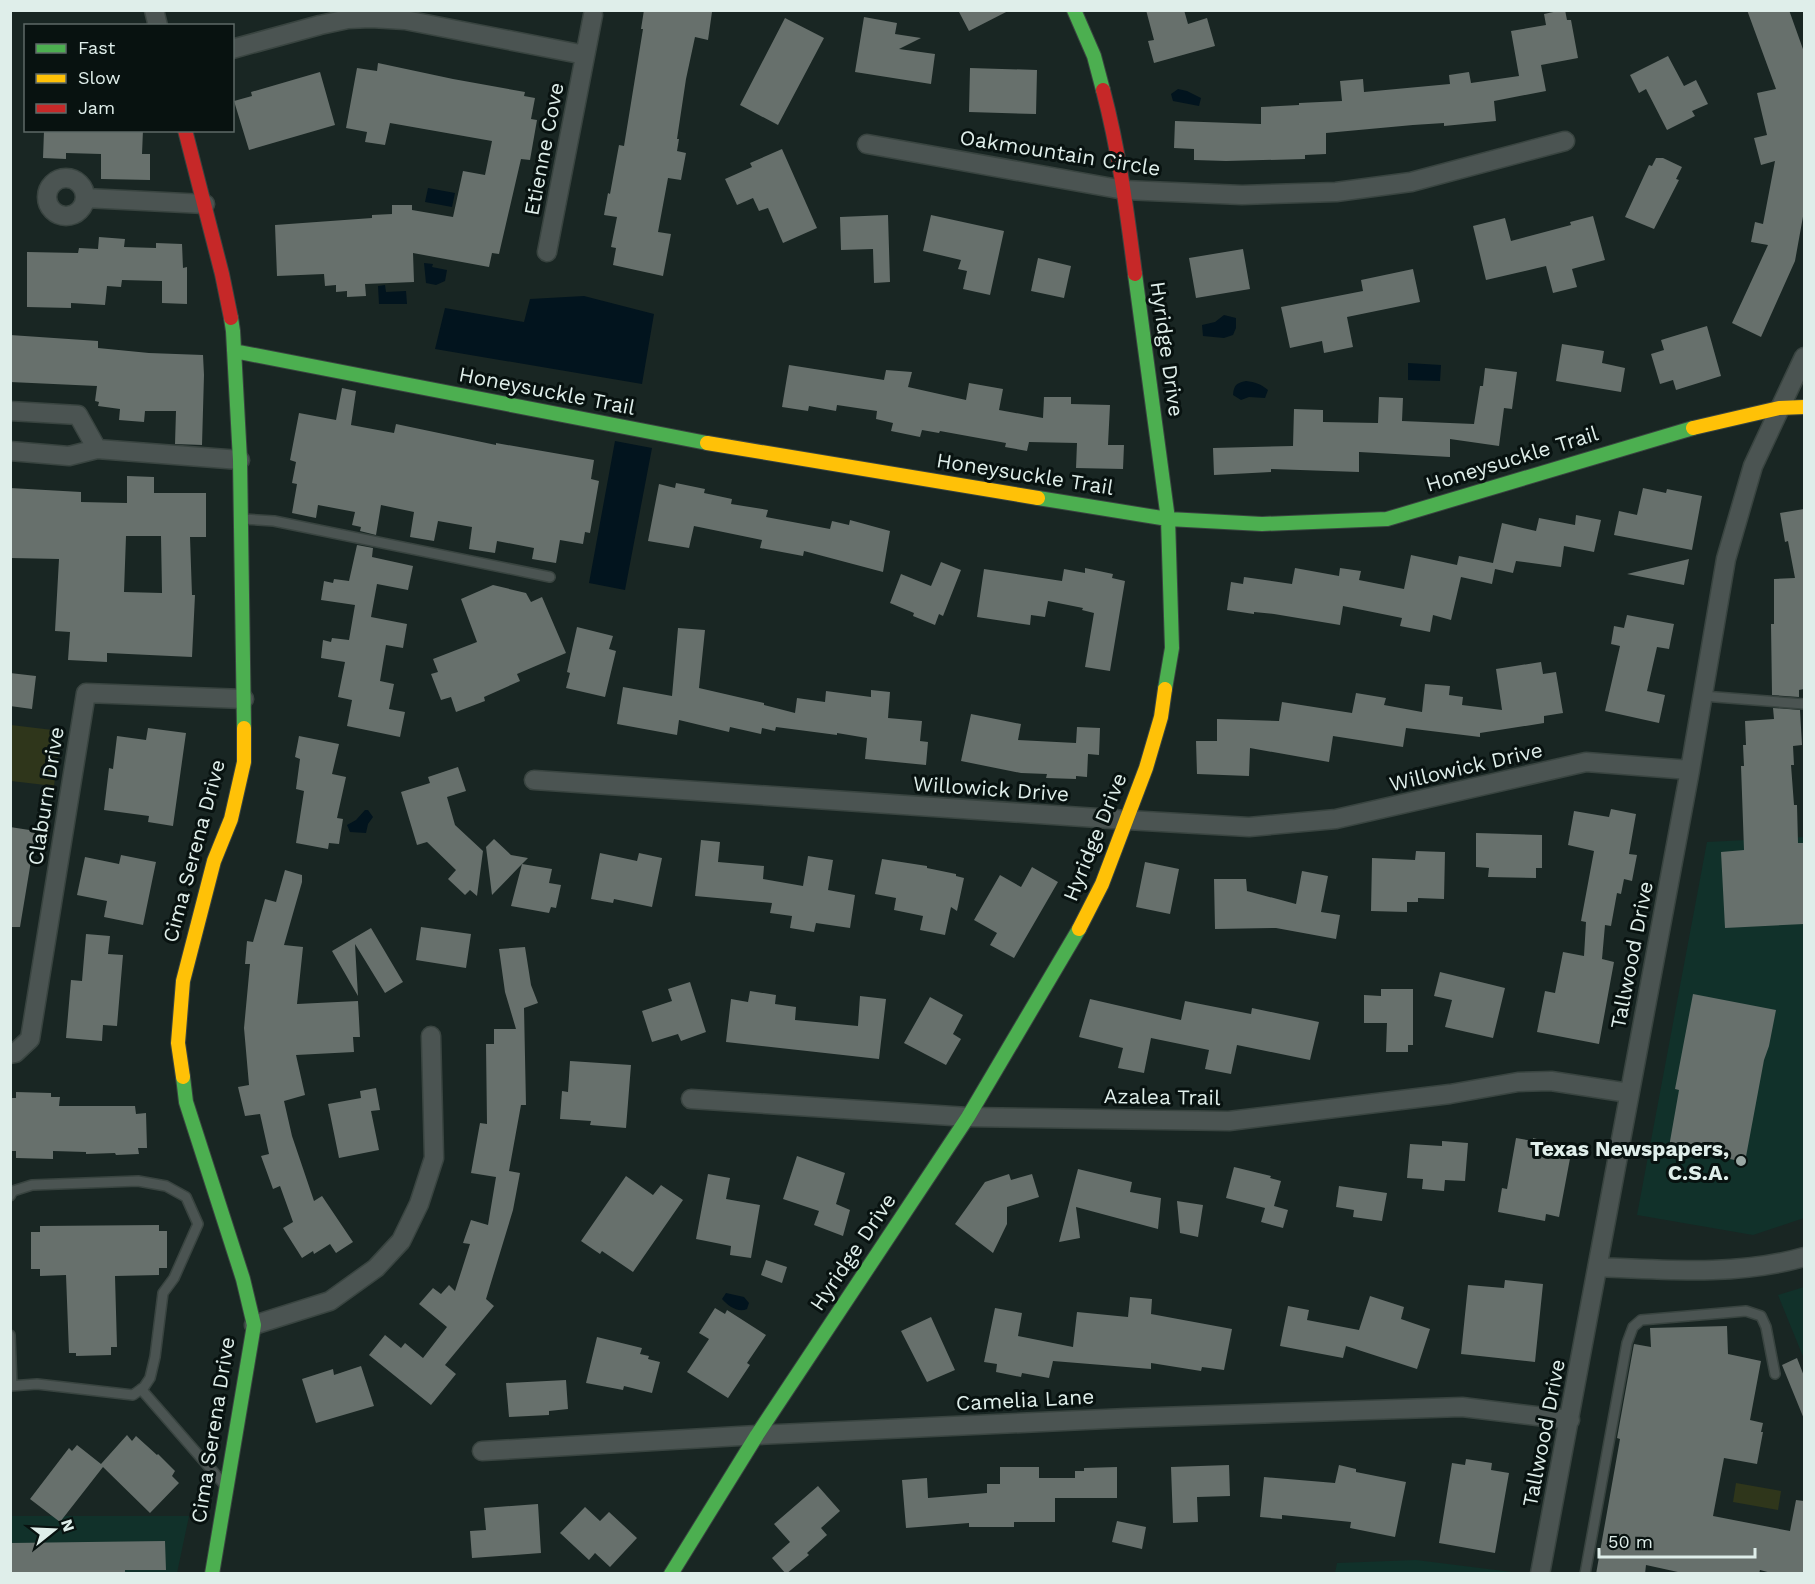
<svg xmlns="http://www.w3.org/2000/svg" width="1815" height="1584" viewBox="0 0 1815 1584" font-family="'Work Sans',sans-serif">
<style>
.built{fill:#11312a}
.green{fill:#2f361b}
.water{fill:#02141e}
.building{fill:#67706c;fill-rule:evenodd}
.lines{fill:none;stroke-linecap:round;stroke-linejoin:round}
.lane-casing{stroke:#394440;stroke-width:12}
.street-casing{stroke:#394440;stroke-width:21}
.fast-casing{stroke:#394440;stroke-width:16}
.slow-casing{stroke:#394440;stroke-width:16}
.jam-casing{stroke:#394440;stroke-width:16}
.lane{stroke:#4b5452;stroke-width:9}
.street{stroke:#4b5452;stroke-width:18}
.fast{stroke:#4caf50;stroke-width:14}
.slow{stroke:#ffc107;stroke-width:14}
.jam{stroke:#c62828;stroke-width:14}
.poi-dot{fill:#9aa8a4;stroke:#081210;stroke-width:2}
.labels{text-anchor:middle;stroke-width:6;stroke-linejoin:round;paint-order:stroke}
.street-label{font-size:21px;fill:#dfeeea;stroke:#081210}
.poi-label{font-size:21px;font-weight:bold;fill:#dfeeea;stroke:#081210;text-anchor:end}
</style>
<rect width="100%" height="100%" fill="#192623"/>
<path class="built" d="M1804,837V1218L1753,1235L1637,1215L1707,842Z
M1804,1287V1359L1778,1295Z
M11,1516H189L177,1573L11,1574Z
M1416,1560L1512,1572L1335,1573L1337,1563Z"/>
<path class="green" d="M11,725L61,731L54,786L11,781Z
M1736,1483L1781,1491L1778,1510L1733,1502Z"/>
<path class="water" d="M1178,89L1187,91L1201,98L1199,106L1173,101L1171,94Z
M428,188L455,193L452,207L425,202Z
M424,263L433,264L432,267L447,270L445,281L436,285L426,283Z
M385,285L386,292L406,291L407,304H379L378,286Z
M584,296L654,314L642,384L435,349L445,308L524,322L530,299Z
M1224,315L1236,318V328L1233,335L1224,338L1203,336L1202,325L1215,322Z
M1408,363L1441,365L1440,381L1408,380Z
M1246,381C1255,382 1261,384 1268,390L1265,398L1249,397L1241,400L1233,395C1234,385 1236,383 1246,381Z
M615,441L652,448L625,590L589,583Z
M365,810H368L373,817L368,824L366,833L350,832L347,825L356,820Z
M726,1293L744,1297L749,1303L747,1309C738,1313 728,1306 722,1299Z"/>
<path class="building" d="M644,10L712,12L708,40L695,37L686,79L677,139H679L677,151L686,153L681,180L668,178L658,232L671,234L663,276L613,265L616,248L611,247L617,217L604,215L608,193L610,194L619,145L624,146L643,29H641Z
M958,10H1010L969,31Z
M1146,10H1184L1188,24L1207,18L1215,46L1154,63L1148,41L1154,40Z
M1563,10H1565L1567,20H1571L1578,58L1541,65L1546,91L1494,101L1496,121L1444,126V123L1413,125L1326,133V154L1305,155V159L1226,161L1194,160V149L1174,148L1175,121L1261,124V107L1299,105V103L1342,101L1340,81L1363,79L1364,92L1450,84L1449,75L1469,72L1471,83L1519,76L1511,31L1546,25L1544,14Z
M1747,10H1789L1804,52V211L1795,261L1761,337L1732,323L1768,245L1751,242L1755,222L1763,224L1775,161L1761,165L1754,138L1767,135L1757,93L1776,89Z
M864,17L897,23L895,34L921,38L899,49L935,54L931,84L855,72Z
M785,18L824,38L778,125L740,105Z
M1668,56L1684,86L1696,80L1708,104L1692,111L1695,116L1667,130L1646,89L1639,93L1630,75Z
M378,63L453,79L525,92L524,96L535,98L531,119L537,120L530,160L521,159L499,254L492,253L489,267L413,253L414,282L365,284L366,296L347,297V291L336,292V285L325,286L324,274L277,276L275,225L372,218V215L392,214V205H412V210L453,217L463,171L485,175L492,141L390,123L385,145L365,142L367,132L346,128L357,68L377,71Z
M970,68L1037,70L1036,114L969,112Z
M320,72L335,125L249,150L234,101L252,96L251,92Z
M49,130H143L142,154H150V180L101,179V154L66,153V159L43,158L44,131Z
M782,149L817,228L783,243L768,208L759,211L753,198L737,205L725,179L752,167L750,163Z
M1656,158H1663L1682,167L1676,179L1679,180L1654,229L1625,217L1649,165L1652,166Z
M888,215L890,282L874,283L873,249L841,250L840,217Z
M931,215L1004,231L990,295L963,289L967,271L958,269L961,260L923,251Z
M1593,216L1605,260L1572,269L1577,287L1553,293L1546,266L1486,280L1473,226L1505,218L1511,241L1571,225L1570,222Z
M99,237L125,239L124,247L156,248V243L182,244L183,268L187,267V304L162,303V281L122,280L121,287L107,286L105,305L71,303V308L27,307V252L78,253L79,248L98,249Z
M1243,249L1250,289L1196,298L1189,258Z
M1038,258L1071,266L1064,298L1031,291Z
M1413,269L1420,302L1347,317L1353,347L1324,353L1322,341L1290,348L1281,307L1363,291L1361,280Z
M1707,326L1721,376L1676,390L1673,380L1660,384L1651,354L1664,350L1661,340Z
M10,335L98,341V348L149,353L203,355L204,375L202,445L175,444L176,411H145L144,422L119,420L120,409L98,406L99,402L95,401L97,386L10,382Z
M1562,344L1604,351L1602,363L1625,368L1621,392L1556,381Z
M789,365L884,380L886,370L912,372L908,387L966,400L969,383L1003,389L999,410L1043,418L1044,397H1071V404L1110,405L1108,445H1124L1123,469L1076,468L1077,443L1029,442L1027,451L1005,447L1006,443L940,431L939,433L922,430L920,437L891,431L893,423L876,419L877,411L837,405L836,411L809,406L808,411L782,407Z
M1485,368L1517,372L1512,409L1504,408L1499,446L1450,439V457L1359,452V472L1271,469V472L1214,475L1213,448L1293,446L1294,409L1323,410V422L1378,423L1379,397L1403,398L1402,421L1474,424L1480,386H1483Z
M342,388L356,391L351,425L394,433L396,424L496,445V443L594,460L591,479L599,481L590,533L585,532L583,544L560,540L556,563L532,559L534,548L497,541L495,553L469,549L472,527L438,521L434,541L410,537L414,512L381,505L376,535L360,531L361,527L352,525L355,512L318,505L316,518L292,513L297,484L292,483L296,462L290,460L299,413L336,420Z
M127,476L154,477V493H206V537H190L192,595H195L192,657L107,653V662L68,660L70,632L55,631L59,559L11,558L10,488L81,492V502L127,503ZM126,536H161L162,593L124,592Z
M676,483L705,489L704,493L732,499L731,504L768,510L766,517L830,529L832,521L849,525L850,520L890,531L883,572L804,551L803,556L760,548L762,540L694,526L689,548L648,541L659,484L675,488Z
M1643,488L1666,493L1667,489L1702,496L1692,550L1614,535L1619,511L1637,515Z
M1804,509V689L1799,690V697L1772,695L1771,624H1774V579L1795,578L1788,541L1785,542L1780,513Z
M1576,515L1601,520L1594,552L1564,546L1561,567L1516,561L1513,573L1495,569L1492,584L1461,577L1451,620L1433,615L1430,632L1400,626L1402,618L1343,606L1340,625L1274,614L1254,612V614L1227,610L1231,582L1243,584L1244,577L1292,584L1295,568L1339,576L1340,568L1361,571L1359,580L1404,589L1411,555L1457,565L1459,556L1493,563L1502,523L1536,531L1539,518L1575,525Z
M357,545L373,548L372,557L413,566L408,590L377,584L371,617L407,624L403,648L386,645L380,681L394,684L389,709L405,712L400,737L347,726L352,700L338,697L345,662L321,658L323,640L331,642L332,638L349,640L355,605L321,600L324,581L333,583L334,579L349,581Z
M1689,559L1684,585L1627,574Z
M941,562L961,570L943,616L939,614L935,625L913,616L914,613L890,603L901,574L931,586Z
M1085,568L1113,574L1112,578L1125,581L1110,671L1085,667L1094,613L1082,610L1083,608L1048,601L1045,617L1031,615L1030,625L977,617L984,569L1062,581L1064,569L1085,573Z
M493,585L526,593L531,602L542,597L566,653L517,674L520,681L484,697L485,701L456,712L451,697L441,700L431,674L438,672L433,659L477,642L461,599Z
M1627,615L1674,624L1669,649L1657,647L1647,691L1665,695L1659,723L1605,711L1620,646L1611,644L1614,626L1624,628Z
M577,627L613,636L609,649L616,651L605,697L566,688L570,673L567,672Z
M678,628L705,630L699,688L764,703V705L795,713L797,698L825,702L826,691L871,697V690L890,692L888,718L922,721L920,741L928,742L926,765L865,759L867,738L837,733V735L776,727L775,731L762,728L761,734L730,727L729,732L679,720L677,735L617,724L623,687L672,696Z
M1541,662L1543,674L1556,672L1563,713L1544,716V723L1480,733V737L1406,728L1403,747L1333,736L1329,762L1250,748L1249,776L1197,774L1196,741H1217V719L1279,721L1282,702L1352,713L1356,693L1386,698L1384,705L1422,712L1425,684L1450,686L1449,695L1463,697L1462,705L1502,710L1496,669Z
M10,673L36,676L32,709L10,706Z
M1773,708L1800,710L1802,745L1793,746L1794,765H1791L1794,805H1797L1798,843H1804V924L1725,928L1721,852L1744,850L1741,766H1744L1743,745H1746L1745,721L1774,719Z
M971,714L1021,724L1018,740L1076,743L1077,727L1100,728L1099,755L1088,754L1087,777L1076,776V779L1046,778L1047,774L1021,773L961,761Z
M148,728L186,733L173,826L148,822L149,816L104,810L109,768L113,769L117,736L146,740Z
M299,736L339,744L332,774L346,777L337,818L343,819L339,844L329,843L328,849L296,843L304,791L296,789L300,759L295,757Z
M458,767L466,791L447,797L455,825L483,851L477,896L470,890L465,895L448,879L456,870L427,842L417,845L401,792L430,783L428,777Z
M1611,809L1636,814L1629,854L1637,855L1632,881L1624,879L1621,894L1617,893L1611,926L1605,925L1602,959L1614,962L1599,1044L1537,1032L1545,991L1555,993L1563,952L1584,956L1586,922L1581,921L1594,851L1568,845L1574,811L1609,817Z
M10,827L36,831L20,927H10Z
M1476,833L1542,835V868H1536V878L1488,877L1489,868L1476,867Z
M494,839L511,855L528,858L522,864L552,869L549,883L561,885L556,908L551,907L549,913L511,906L522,864L492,895L486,847Z
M701,840L720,842L718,862L764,866L763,879L803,886L808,856L833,860L828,890L855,895L850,928L816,923L814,932L790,928L792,916L770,913L772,903L695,896Z
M1416,851L1445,852L1444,899L1418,898V902H1407V912L1371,911L1372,858L1415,860Z
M600,853L637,861L639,853L662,858L652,907L614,899L613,903L591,899Z
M121,855L156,862L143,925L104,917L107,901L77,895L85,857L119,864Z
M882,859L927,866V868L956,874V876L964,878L957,911L951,907L945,935L920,930L923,916L894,910L896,898L875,894Z
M1145,862L1179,869L1170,914L1136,907Z
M1032,867L1058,882L1014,958L990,945L997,933L974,920L1000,875L1021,887Z
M285,870L302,875V882L284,945L303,947L297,1004L358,1001L360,1037H353L354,1052L296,1055L305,1095L284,1101L292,1136L314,1201L322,1196L353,1242L336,1253L330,1244L314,1254L313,1251L302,1258L283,1228L293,1222L280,1186L273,1189L261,1156L269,1154L260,1114L245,1116L238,1087L249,1085L244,1028L250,964H245L247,941L253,942L265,899L276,902Z
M1302,871L1328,876L1321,912L1340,915L1336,939L1276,928L1215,929L1214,879H1246L1247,891L1296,904Z
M421,927L471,934L466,968L416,960Z
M371,928L403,982L385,993L355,944L358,996L332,951Z
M86,934L110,936L108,954L123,955L117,1026L103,1025L102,1041L66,1038L71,980L82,981Z
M525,947L531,985L538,1003L524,1008L526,1105H521L509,1171L520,1173L513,1210L486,1299L494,1306L445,1365L456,1374L431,1405L369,1355L385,1335L401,1348L405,1343L423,1358L447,1327L419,1304L433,1288L441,1294L449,1285L455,1291L470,1244L463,1243L471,1220L488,1225L496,1177L471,1173L480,1123L487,1124L486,1044H494V1029H516L505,992L499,949Z
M1440,972L1505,988L1493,1038L1445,1027L1452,1000L1434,996Z
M690,982L706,1032L681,1041L678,1034L652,1042L642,1011L672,1001L668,989Z
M1381,989H1413V1045H1408V1052H1386L1387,1023H1364V995L1381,996Z
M750,991L776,995L775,1004L796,1007L795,1020L858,1026L860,996L886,999L879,1059L726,1042L731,999L748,1002Z
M1693,994L1776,1010L1769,1046L1764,1060L1745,1162L1669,1147L1679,1090L1675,1089Z
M930,997L963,1015L953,1034L961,1039L946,1065L904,1043Z
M1090,999L1181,1020L1185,1001L1251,1014L1252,1008L1319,1022L1310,1060L1237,1045L1231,1074L1205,1069L1209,1050L1151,1038L1144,1073L1118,1068L1123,1048L1079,1037Z
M570,1061L631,1065L626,1128L590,1125L591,1121L560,1119L562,1091L568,1092Z
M376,1088L380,1110L371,1111L379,1150L339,1158L328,1104L361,1098L360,1091Z
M16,1092L51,1093V1097H60L59,1106H135L136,1114L146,1113L147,1148H138L139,1154L116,1155L115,1153L86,1154V1152L53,1151V1159L16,1158V1151H11L12,1098H16Z
M1516,1138L1533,1141V1138L1572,1148L1559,1217L1546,1214L1545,1221L1498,1212L1502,1188L1507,1189Z
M1442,1141L1468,1143L1465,1181L1445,1180L1444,1191L1422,1189L1423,1179L1407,1178L1410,1144L1442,1146Z
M797,1156L845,1173L836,1204L850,1210L843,1236L814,1225L819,1211L783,1199Z
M1234,1167L1271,1176L1270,1178L1281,1181L1274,1206L1288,1210L1283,1228L1261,1222L1265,1208L1226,1198Z
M1078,1169L1132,1182L1130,1192L1161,1198L1158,1229L1076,1207L1080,1238L1059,1242Z
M708,1174L730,1178L726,1199L760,1205L751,1258L730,1255L731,1246L696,1239Z
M1009,1174L1011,1180L1032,1174L1039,1197L1007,1207V1224L993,1253L955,1224L985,1182Z
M626,1176L653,1195L661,1185L683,1200L633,1272L602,1251L600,1254L581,1241Z
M1339,1186L1387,1193L1382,1221L1353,1217L1354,1210L1336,1207Z
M1177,1201L1203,1205L1198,1237L1180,1233Z
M159,1225V1231H167V1268H159V1275L115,1276L117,1347H111V1355L76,1356V1353H69L66,1275L40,1276V1269H31V1232H40V1226Z
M766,1260L787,1267L782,1283L761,1275Z
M1505,1280L1543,1284L1535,1362L1461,1354L1468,1285L1504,1288Z
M1370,1296L1404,1307L1401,1319L1430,1329L1417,1369L1346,1346L1343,1358L1280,1346L1288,1306L1309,1310L1307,1320L1359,1330Z
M1130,1297L1152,1299L1151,1314L1232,1329L1224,1370L1202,1367L1201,1371L1151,1363V1369L1053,1361L1049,1378L1022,1373L1021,1377L996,1372L997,1364L984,1362L995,1308L1022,1313L1018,1336L1073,1347L1077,1312L1128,1317Z
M715,1308L725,1314L727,1310L766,1335L747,1363L750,1365L728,1398L687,1372L709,1339L699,1333Z
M931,1317L955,1370L927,1382L901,1331Z
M1727,1326L1728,1354L1761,1361L1750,1420L1763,1423L1761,1432H1763L1757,1464L1724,1458L1713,1516L1790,1531L1796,1500L1804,1501V1574H1775L1760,1570L1759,1574H1687L1646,1565L1645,1574H1596L1620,1439L1617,1438L1634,1344L1651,1347L1650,1328Z
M597,1337L642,1348L640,1354L649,1356L648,1359L660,1362L652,1393L624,1386L623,1390L586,1383Z
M1797,1358L1804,1376V1419L1782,1365Z
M361,1366L374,1406L316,1423L302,1379L333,1369L334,1375Z
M566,1380L568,1409L549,1411V1415L509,1417L506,1383Z
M127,1435L132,1441L136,1436L157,1455L158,1454L175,1471L172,1476L179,1483L150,1513L103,1467L60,1522L30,1499L69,1448L72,1451L77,1445L101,1464Z
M1466,1459L1492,1463L1491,1470L1509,1473L1495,1553L1439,1543L1452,1463L1465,1465Z
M1229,1465L1230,1496L1197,1497L1198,1522L1173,1523L1171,1467Z
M1339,1465L1356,1469V1472L1406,1482L1395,1537L1350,1528L1351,1522L1282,1515V1519L1260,1517L1264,1477L1335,1483Z
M1000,1467H1039V1478H1075V1471H1084V1468L1117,1467V1498H1055V1522H1014V1527H969V1523L906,1528L902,1480L927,1478L928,1498L987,1493V1484H1000Z
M818,1486L840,1511L821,1528L827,1535L807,1553L809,1555L786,1574L772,1558L790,1542L774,1524Z
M538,1504L541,1553L472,1558L470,1531L486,1530L484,1508Z
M585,1507L600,1521L609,1512L637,1538L610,1567L595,1553L589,1560L560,1533Z
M1117,1521L1146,1527L1142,1549L1112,1542Z
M165,1541L166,1570H125V1574H10V1543Z"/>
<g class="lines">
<defs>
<path id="lane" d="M243,519L274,521L550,577
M1703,696L1804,704
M10,1196L13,1191L32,1185L138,1181L166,1186L186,1197L198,1224L174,1278L163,1293L155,1357L150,1378L144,1387L133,1395L37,1384L10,1386
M10,1335L12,1386
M141,1389L223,1483
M1585,1574L1627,1343L1633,1327L1641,1320L1746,1311L1761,1316L1766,1327L1775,1374"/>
<path id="street" d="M154,10L158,26
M232,49L320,25L348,19L371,18L405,20L585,55
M867,144L1124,190L1242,195L1336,192L1411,182L1565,141
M47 197a19 19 0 1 1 38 0a19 19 0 1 1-38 0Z
M85,198L205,204
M547,252L593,15
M10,411L78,415L97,449
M10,451L69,456L97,449L240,460
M534,780L1127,820L1249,827L1336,819L1586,762L1690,770
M10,1054L15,1053L30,1039L86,693L244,699
M691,1099L968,1117L1229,1121L1450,1094L1518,1082L1551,1081L1629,1093
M1598,1267C1667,1270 1737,1276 1804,1257
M254,1325L330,1301L376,1268L401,1241L419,1204L434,1158L431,1036
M482,1451L757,1435L1128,1418L1462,1407L1570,1420
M1540,1574L1690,770L1726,559L1753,466L1804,357"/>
<path id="fast" d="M1074,10L1094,56L1103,90
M1135,274L1168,519L1172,648L1165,689
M231,318L233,331L240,460L244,728
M234,351L707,443
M1038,498L1168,519L1262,524L1387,519L1693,428
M183,1077L186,1102L243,1279L254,1325L212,1574
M671,1574L757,1435L968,1117L1079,929"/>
<path id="slow" d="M1693,428L1779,408L1804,407
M707,443L1038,498
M1079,929L1102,884L1146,768L1161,717L1165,689
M183,1077L178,1043L183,981L214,861L231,819L244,762V728"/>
<path id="jam" d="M1103,90C1119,150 1127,212 1135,274
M185,130L222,274L231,318"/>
</defs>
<use href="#lane" class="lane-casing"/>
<use href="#street" class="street-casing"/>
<use href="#fast" class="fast-casing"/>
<use href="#slow" class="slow-casing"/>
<use href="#jam" class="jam-casing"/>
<use href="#lane" class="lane"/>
<use href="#street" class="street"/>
<use href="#fast" class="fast"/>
<use href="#slow" class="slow"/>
<use href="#jam" class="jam"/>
</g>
<circle class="poi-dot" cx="1741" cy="1161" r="6"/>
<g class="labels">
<g class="street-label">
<text transform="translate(544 149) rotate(-79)" y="7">Etienne Cove</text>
<text transform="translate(1060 153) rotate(9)" y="7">Oakmountain Circle</text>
<text transform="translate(1167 349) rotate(82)" y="7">Hyridge Drive</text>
<text transform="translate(547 391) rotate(11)" y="7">Honeysuckle Trail</text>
<text transform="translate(1512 459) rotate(-17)" y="7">Honeysuckle Trail</text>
<text transform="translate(1025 474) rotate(9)" y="7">Honeysuckle Trail</text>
<text transform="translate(1466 767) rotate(-13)" y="7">Willowick Drive</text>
<text transform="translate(991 789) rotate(4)" y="7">Willowick Drive</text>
<text transform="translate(46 796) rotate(-81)" y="7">Claburn Drive</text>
<text transform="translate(1095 837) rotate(-68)" y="7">Hyridge Drive</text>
<text transform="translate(194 851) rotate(-75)" y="7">Cima Serena Drive</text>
<text transform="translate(1632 955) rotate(-79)" y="7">Tallwood Drive</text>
<text transform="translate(1162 1097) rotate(1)" y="7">Azalea Trail</text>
<text transform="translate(853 1252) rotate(-56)" y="7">Hyridge Drive</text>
<text transform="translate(1025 1400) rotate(-3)" y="7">Camelia Lane</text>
<text transform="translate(213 1430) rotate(-81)" y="7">Cima Serena Drive</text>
<text transform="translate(1544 1433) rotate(-79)" y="7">Tallwood Drive</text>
</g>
<g class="poi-label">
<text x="1729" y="1156">Texas Newspapers,<tspan x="1729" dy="24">C.S.A.</tspan></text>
</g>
</g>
<rect width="1815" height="1584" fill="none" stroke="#dfeeea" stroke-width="24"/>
<rect x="24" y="24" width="210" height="108" fill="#081210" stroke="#5e6a67" stroke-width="1.5"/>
<rect x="36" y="44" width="30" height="9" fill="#4caf50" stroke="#5e6a67" stroke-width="1.5"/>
<text x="78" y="54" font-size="18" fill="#dfeeea">Fast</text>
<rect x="36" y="74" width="30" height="9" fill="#ffc107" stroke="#5e6a67" stroke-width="1.5"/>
<text x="78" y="84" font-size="18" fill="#dfeeea">Slow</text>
<rect x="36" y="104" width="30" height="9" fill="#c62828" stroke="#5e6a67" stroke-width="1.5"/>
<text x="78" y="114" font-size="18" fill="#dfeeea">Jam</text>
<g transform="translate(54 1530) rotate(72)" stroke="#081210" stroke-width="4.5" paint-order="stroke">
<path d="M0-4.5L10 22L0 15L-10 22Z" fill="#dfeeea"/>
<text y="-9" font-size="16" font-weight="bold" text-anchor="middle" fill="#dfeeea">N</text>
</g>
<path d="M1599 1548v9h156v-9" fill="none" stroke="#dfeeea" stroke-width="3"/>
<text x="1608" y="1548" font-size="18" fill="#dfeeea" stroke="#081210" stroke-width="4.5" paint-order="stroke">50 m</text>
</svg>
